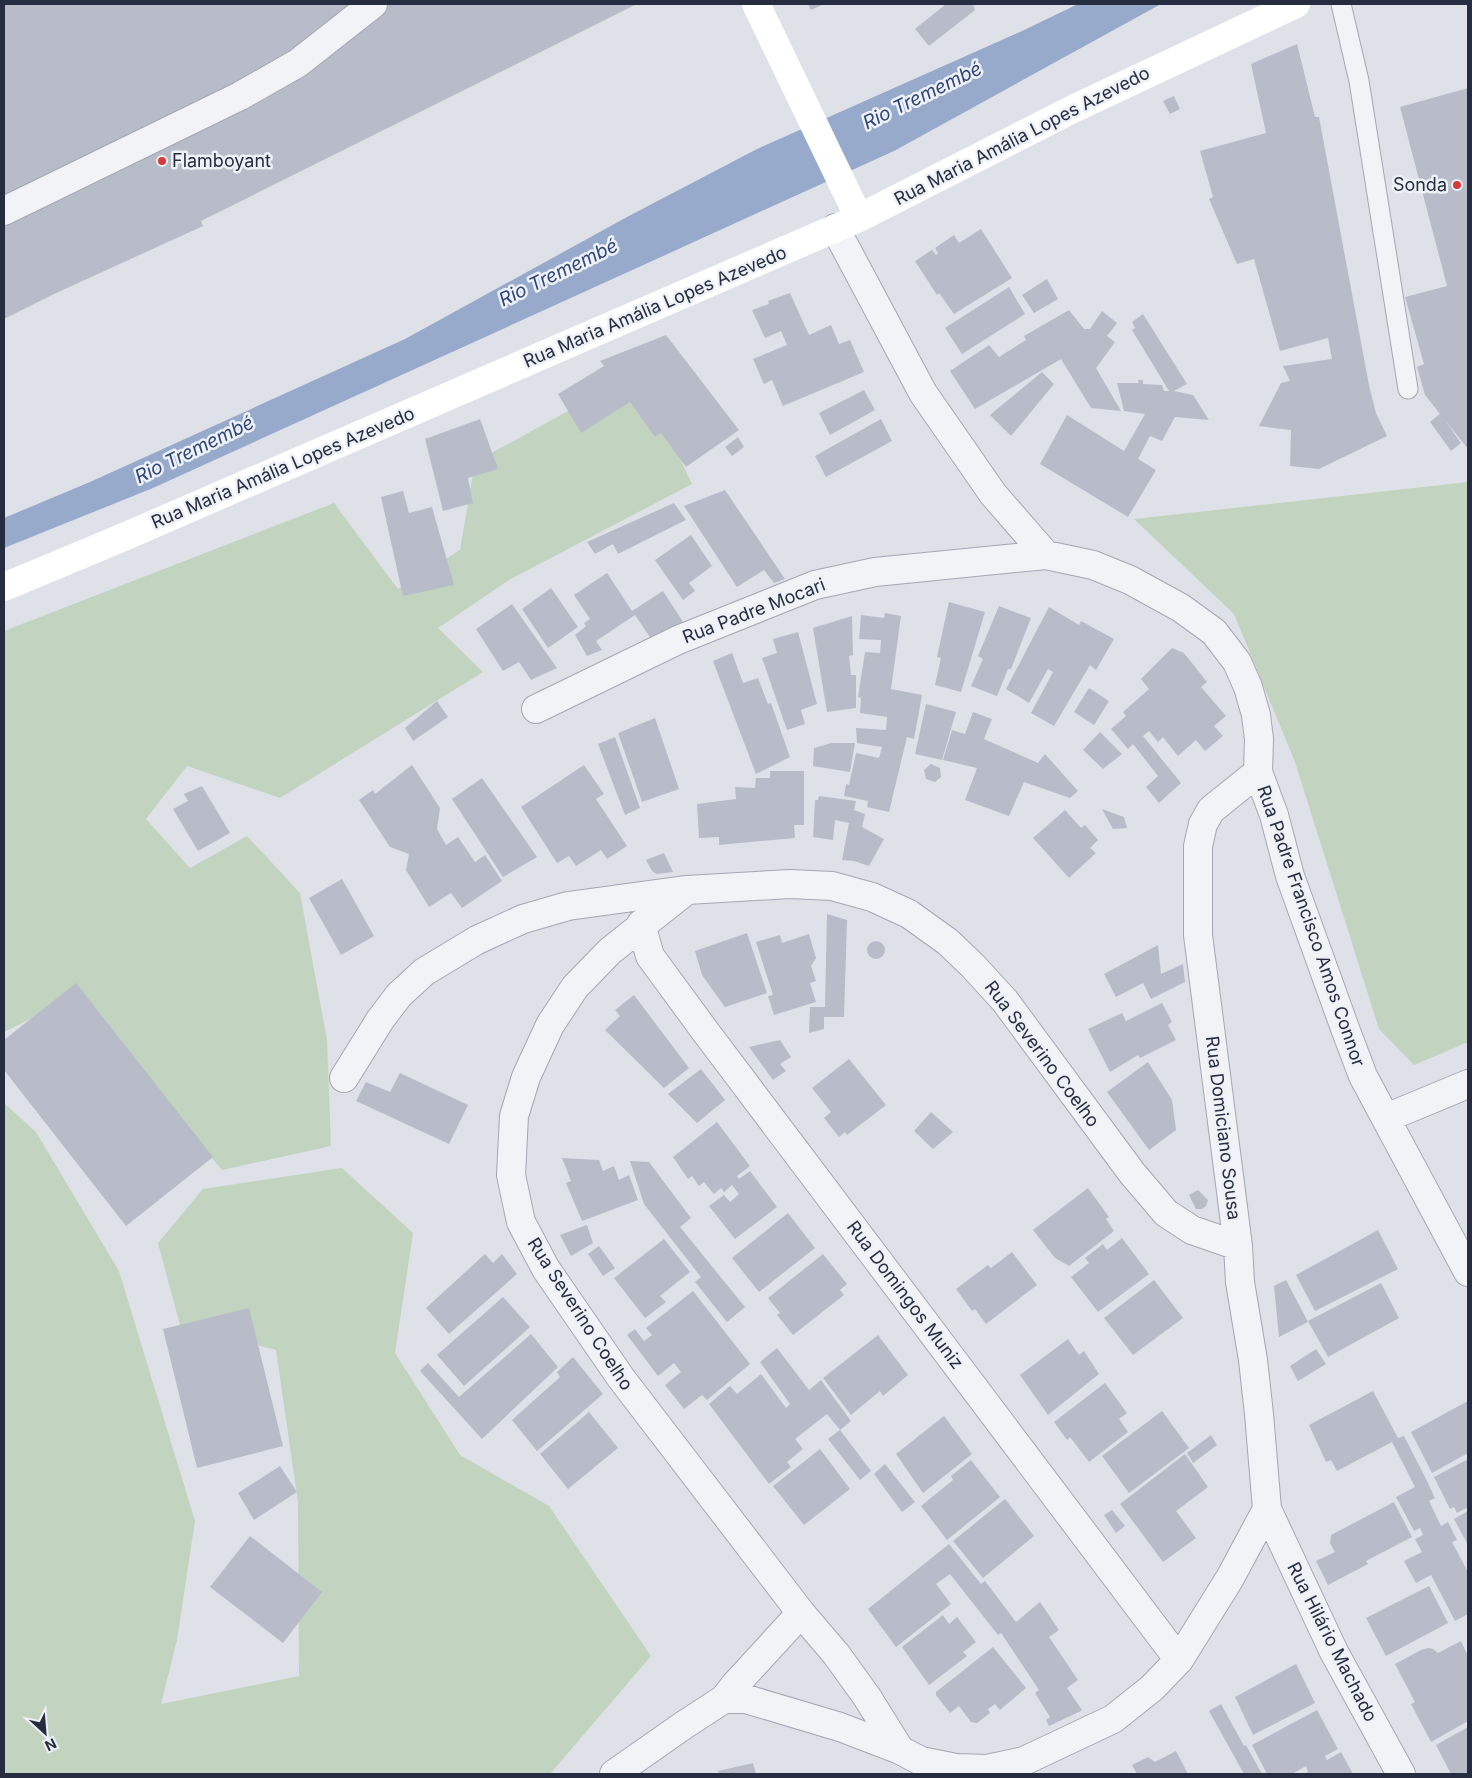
<svg xmlns="http://www.w3.org/2000/svg" width="1472" height="1778" viewBox="0 0 1472 1778" font-family="Inter,sans-serif">
<style>
.green{fill:#c2d4bf}
.water{fill:#97aacc}
.building{fill:#b8bcc9}
.lines{fill:none;stroke-linecap:round;stroke-linejoin:round}
.lane-casing{stroke:#a4a7b3;stroke-width:21}
.street-casing{stroke:#a4a7b3;stroke-width:30}
.lane{stroke:#f2f3f7;stroke-width:19}
.street{stroke:#f2f3f7;stroke-width:28}
.secondary{stroke:#fff;stroke-width:28}
.poi-dot{fill:#d73a3d;stroke:#eef1f6;stroke-width:2}
.labels{text-anchor:middle;stroke-width:5;stroke-linejoin:round;paint-order:stroke}
.street-label{font-size:18px;fill:#262d41;stroke:#eef1f6}
.poi-label{font-size:18px;fill:#262d41;stroke:#eef1f6;text-anchor:start}
.water-label{font-size:19px;font-style:italic;fill:#2e4578;stroke:#eef1f6}
</style>
<rect width="100%" height="100%" fill="#dfe1e9"/>
<path class="green" d="M639,372L692,484L509,580L438,628L483,672L280,798L187,766L146,819L190,868L247,836L300,893L327,1040L331,1146L222,1170L77,996L4,1032V631L334,503L398,589L460,550L475,462Z
M1468,482V1042L1414,1065L1379,1029L1295,762L1234,614L1134,519Z
M4,1103L36,1132L119,1271L195,1521L177,1640L161,1704L299,1676L298,1502L276,1350L180,1325L158,1243L203,1189L342,1168L413,1233L395,1353L460,1455L549,1506L651,1656L550,1774H4Z"/>
<path class="water" d="M1078,4H1161L894,151L153,488L4,548V518L90,482L405,339L627,217L757,149L1022,31Z"/>
<path class="building" d="M4,4H637L201,221L203,226L54,294L4,319Z
M808,4H824L811,10Z
M946,4H973L975,10L929,46L915,29Z
M1297,44L1315,117H1319L1369,385L1376,413L1387,436L1319,469L1290,466L1291,430L1259,426L1281,383L1290,381L1283,366L1332,359L1328,338L1280,351L1254,259L1237,264L1209,199L1213,197L1200,151L1266,133L1251,64Z
M1468,88V449L1445,420L1461,443L1451,451L1430,422L1440,414L1425,395L1417,367L1424,364L1405,297L1447,286L1400,107Z
M1174,96L1180,109L1170,114L1163,101Z
M981,229L1012,278L954,314L939,293L937,295L915,261L932,250L936,255L938,253L935,248L954,235L959,243Z
M1047,279L1058,299L1034,313L1022,295Z
M1009,287L1025,314L962,354L945,328Z
M790,293L809,335L831,325L839,344L850,340L864,372L783,406L772,380L764,384L753,359L787,345L781,331L765,338L752,310L769,304L768,301Z
M1069,310L1084,329H1090L1102,311L1117,323L1107,336L1115,342L1096,368L1121,411L1091,408L1061,359L975,409L950,371L989,345L999,357L1026,340L1024,336Z
M1143,314L1187,384L1174,391L1193,395L1209,420L1175,417L1162,441L1150,436L1138,459L1156,470L1128,517L1040,464L1067,415L1124,451L1145,414L1124,411L1117,383H1139L1138,380H1143V384L1162,385L1164,391H1169L1132,330L1135,328L1132,322Z
M666,335L739,430L686,467L661,433L655,437L630,402L581,433L558,394L604,366L600,361Z
M1042,372L1054,384L1011,436L990,415Z
M864,390L875,410L830,435L819,413Z
M480,419L498,469L468,478L473,503L443,511L425,439Z
M881,419L892,441L826,477L815,456Z
M738,437L744,447L732,456L725,447Z
M725,490L785,579L774,583L764,570L737,587L684,506Z
M403,491L409,513L432,507L454,585L403,596L381,497Z
M674,503L686,520L618,554L613,544L595,554L587,542Z
M691,535L712,566L689,583L695,591L683,600L655,560Z
M607,573L632,611L663,591L683,622L650,637L635,615L596,641L602,650L587,656L575,635L586,626L584,623L590,619L574,595Z
M551,588L578,627L548,648L522,609Z
M949,602L985,612L961,692L935,685L941,658L937,657Z
M512,604L557,668L531,680L519,662L503,671L476,629Z
M999,606L1031,618L1011,669H1008L997,696L971,686L983,659L978,656Z
M1049,607L1079,625L1081,621L1114,639L1096,670L1090,665L1054,726L1031,713L1053,672L1048,669L1029,703L1006,689Z
M885,613L901,616L891,689L922,695L914,739L907,737L889,812L867,807L868,801L844,796L846,784L849,785L856,753L879,758L882,747L857,743L856,728L886,730L887,717L860,713L861,698L858,697L865,652L880,653L881,640L859,639L861,615L884,618Z
M852,616L853,655L849,656L851,675H856V708L827,712L813,628Z
M798,632L817,704L801,710L805,724L787,730L762,658L777,653L773,639Z
M1172,648L1184,653L1207,682L1201,687L1226,716L1214,726L1223,736L1205,751L1196,740L1178,756L1163,737L1158,742L1149,731L1143,736L1181,783L1159,803L1146,787L1158,776L1133,744L1128,749L1111,729L1126,716L1123,712L1149,689L1141,679Z
M732,653L743,683L758,678L768,704L771,703L790,757L756,774L713,661Z
M1089,688L1109,701L1094,725L1074,712Z
M437,701L448,717L413,741L405,728Z
M926,704L956,712L942,760L915,754Z
M973,712L992,719L984,739L1038,763L1045,754L1078,791L1070,798L1024,782L1009,816L965,800L977,768L943,760L952,730L965,734Z
M655,718L679,789L642,802L618,733Z
M1100,732L1122,754L1103,769L1083,750Z
M615,737L640,808L625,815L598,744Z
M831,743H855L850,772L813,766L814,748Z
M931,764L940,768L941,777L935,782L926,779L924,770Z
M412,765L440,808L437,829L446,845L458,837L475,862L485,855L502,881L462,908L451,893L429,907L406,870L409,854L390,847L359,800L373,790L375,794Z
M584,765L604,794L596,799L627,846L607,859L601,850L576,866L569,856L557,863L521,807Z
M770,771H804V825H794L795,838L719,845V837L699,838L697,804L736,799L735,787L755,788L756,778H770Z
M482,778L537,857L503,877L452,799Z
M202,786L230,833L198,851L173,809L188,801L184,794Z
M819,796L856,801L854,810L865,814L862,827L884,839L869,866L854,861L842,860L849,823L835,820L833,840L813,837L815,800H818Z
M1102,809L1124,817L1127,828L1113,829Z
M1065,810L1081,828L1085,825L1098,840L1090,848L1096,853L1069,878L1033,838Z
M664,853L673,872L657,874L652,871L646,860Z
M342,879L374,936L341,955L309,898Z
M827,914L847,920L844,1017H824V1029L809,1033L810,1007H825Z
M747,933L767,993L725,1007L702,975L695,951Z
M809,934L816,958L811,966L816,981L810,983L816,1002L774,1015L768,996L773,995L756,942L780,935L782,943Z
M867 950a9 9 0 1 1 18 0a9 9 0 1 1-18 0Z
M1158,945L1161,974L1183,964L1185,982L1151,999L1143,983L1116,997L1104,974Z
M76,983L213,1157L126,1226L4,1070V1040Z
M634,995L689,1068L664,1088L605,1030L620,1016L615,1010Z
M1162,1003L1172,1022L1168,1025L1176,1040L1140,1058L1138,1055L1110,1072L1088,1029L1122,1013L1126,1021Z
M780,1040L791,1057L780,1064L786,1071L773,1080L749,1047Z
M849,1059L886,1105L847,1135L845,1132L839,1137L824,1118L831,1112L812,1088Z
M1148,1062L1172,1100L1176,1130L1149,1150L1107,1092Z
M701,1069L725,1100L697,1123L668,1094Z
M400,1073L468,1105L449,1144L356,1101L366,1082L390,1092Z
M931,1112L953,1132L933,1149L914,1131Z
M717,1122L750,1166L737,1176L739,1179L750,1171L777,1207L735,1239L709,1206L724,1195L730,1202L739,1194L732,1185L724,1192L721,1188L714,1194L704,1182L699,1186L692,1176L688,1179L673,1157Z
M562,1158L599,1160L603,1171L614,1166L619,1180L629,1175L638,1200L582,1221L566,1183L571,1181Z
M630,1161L649,1162L691,1218L680,1227L745,1307L727,1322L695,1282L701,1277L644,1204Z
M1088,1188L1109,1217L1106,1219L1114,1231L1069,1266L1055,1258L1033,1230Z
M1198,1190L1208,1200L1206,1206L1202,1209H1196L1189,1195Z
M788,1213L815,1248L759,1292L732,1258Z
M587,1225L593,1243L571,1256L560,1235Z
M1378,1230L1398,1269L1315,1311L1296,1275Z
M1122,1238L1149,1274L1098,1312L1071,1277L1089,1263L1085,1258L1103,1244L1107,1250Z
M664,1239L690,1272L660,1296L666,1302L645,1318L614,1278Z
M599,1246L615,1268L603,1276L588,1254Z
M1012,1252L1037,1285L986,1324L975,1309L972,1311L956,1289L988,1265L991,1268Z
M485,1254L493,1263L502,1254L517,1274L449,1334L426,1308Z
M823,1254L847,1284L840,1290L844,1295L793,1335L777,1315L780,1313L768,1298Z
M1154,1280L1183,1318L1133,1355L1104,1318Z
M1286,1280L1308,1322L1279,1337L1274,1286Z
M1381,1283L1399,1318L1328,1357L1308,1321Z
M693,1291L750,1364L707,1400L702,1395L684,1409L665,1385L681,1372L674,1363L658,1376L627,1335L635,1329L644,1341L652,1335L646,1328Z
M503,1297L530,1327L464,1386L437,1355Z
M249,1308L283,1446L197,1468L163,1329Z
M531,1334L558,1367L482,1439L420,1371L428,1363L459,1397Z
M878,1335L908,1375L883,1396L880,1391L851,1415L823,1378Z
M1068,1339L1079,1355L1084,1351L1099,1374L1048,1415L1020,1375Z
M777,1348L809,1390L821,1380L851,1421L840,1430L827,1414L795,1439L803,1449L787,1462L791,1467L769,1484L709,1404L730,1386L737,1394L761,1374L786,1408L790,1404L760,1362Z
M1316,1349L1326,1364L1298,1381L1290,1366Z
M573,1357L603,1394L537,1451L512,1420L560,1377L557,1372Z
M1105,1383L1127,1413L1119,1419L1128,1432L1089,1462L1070,1437L1067,1440L1054,1422Z
M1373,1391L1398,1438L1404,1436L1427,1481L1435,1498L1429,1501L1441,1526L1448,1522L1457,1540L1452,1542L1468,1572V1614L1455,1621L1431,1575L1416,1583L1404,1561L1422,1552L1415,1539L1423,1535L1420,1528L1414,1531L1396,1497L1415,1487L1392,1442L1337,1471L1331,1460L1326,1462L1309,1425Z
M1468,1401V1453L1432,1473L1411,1432Z
M1162,1411L1189,1448L1129,1493L1102,1456Z
M589,1412L618,1448L568,1489L540,1454Z
M944,1416L972,1454L923,1493L896,1454Z
M840,1430L871,1471L860,1480L828,1439Z
M1211,1435L1217,1445L1193,1463L1187,1453Z
M820,1449L850,1489L804,1525L773,1486Z
M1185,1454L1208,1487L1176,1511L1196,1538L1163,1562L1120,1504Z
M1468,1459V1507L1457,1513L1454,1507L1450,1509L1434,1477Z
M971,1460L1000,1497L947,1540L921,1506L953,1480L951,1476Z
M885,1464L915,1502L902,1512L874,1474Z
M280,1466L297,1492L254,1520L238,1493Z
M1005,1499L1034,1536L983,1578L953,1541Z
M1394,1502L1412,1537L1366,1561L1368,1564L1328,1585L1316,1561L1335,1552L1330,1543L1331,1535Z
M1112,1510L1125,1526L1116,1533L1104,1515Z
M1468,1511V1545L1454,1519Z
M250,1536L322,1592L283,1643L210,1587Z
M949,1544L981,1584L985,1581L1016,1622L1040,1602L1059,1630L1049,1637L1078,1680L1067,1688L1082,1710L1081,1711L1049,1726L1046,1720L1050,1717L1035,1693L1039,1690L1001,1633L998,1635L950,1574L936,1584L951,1604L896,1647L868,1609Z
M1429,1586L1448,1623L1386,1656L1366,1618Z
M943,1615L949,1624L957,1617L976,1642L963,1652L967,1656L929,1685L902,1647Z
M1461,1641L1468,1656V1721L1431,1742L1411,1704L1415,1702L1395,1664L1421,1650L1428,1648L1433,1649L1438,1653Z
M993,1647L1026,1688L1000,1710L995,1704L988,1709L990,1713L977,1723L971,1722L959,1706L950,1713L936,1695V1692Z
M1296,1664L1315,1703L1253,1735L1235,1697Z
M1221,1704L1244,1746L1246,1745L1262,1774H1244L1209,1711Z
M1317,1710L1338,1749L1325,1756L1327,1760L1341,1752L1353,1774H1303L1308,1772L1306,1766L1292,1774H1267L1252,1745Z
M1468,1727V1774H1451L1436,1745Z
M1176,1751L1188,1774H1137L1132,1765L1148,1757L1155,1762Z
M753,1763L756,1774H719L718,1771Z"/>
<g class="lines">
<defs>
<path id="lane" d="M1341,4L1359,81L1408,389"/>
<path id="street" d="M4,211L240,96L298,63L373,4
M835,228L923,393L993,494L1046,555L1093,565L1130,580L1181,608L1214,632L1237,662L1248,687L1256,715L1259,739L1258,772L1274,815L1290,876L1346,1031L1363,1076L1468,1272
M536,709L678,640L815,585L875,572L1046,555
M1258,772L1211,810L1203,824L1198,846V935L1238,1246L1240,1282L1253,1360L1259,1414L1267,1509L1334,1652L1401,1774
M641,924L650,956L705,1031L1179,1660
M344,1078L380,1020L399,995L424,972L477,940L523,919L568,906L685,890
M1386,1118L1468,1084
M724,1699L735,1685L801,1613
M900,1750L867,1697L836,1654L801,1613L621,1378L546,1269L521,1222L511,1175L514,1116L526,1077L550,1025L575,987L610,951L687,890L790,884L832,886L872,897L909,914L948,942L973,966L1005,1001L1132,1173L1166,1213L1192,1230L1238,1246
M614,1774L684,1725L724,1699H746L840,1727L900,1750L921,1761L956,1768L987,1769L1024,1761L1113,1719L1152,1688L1179,1660L1230,1578L1267,1509"/>
</defs>
<use href="#lane" class="lane-casing"/>
<use href="#street" class="street-casing"/>
<use href="#lane" class="lane"/>
<use href="#street" class="street"/>
<path class="secondary" d="M756,4L859,218
M4,587L119,539L859,218L1073,109L1296,4"/>
</g>
<g class="poi-dot">
<circle cx="162" cy="161" r="5"/>
<circle cx="1457" cy="185" r="5"/>
</g>
<g class="labels">
<g class="street-label">
<text transform="translate(1022 136) rotate(-27)" y="6">Rua Maria Amália Lopes Azevedo</text>
<text transform="translate(655 307) rotate(-23)" y="6">Rua Maria Amália Lopes Azevedo</text>
<text transform="translate(283 468) rotate(-23)" y="6">Rua Maria Amália Lopes Azevedo</text>
<text transform="translate(754 611) rotate(-21)" y="6">Rua Padre Mocari</text>
<text transform="translate(1311 926) rotate(71)" y="6">Rua Padre Francisco Amos Connor</text>
<text transform="translate(1042 1054) rotate(53)" y="6">Rua Severino Coelho</text>
<text transform="translate(1223 1128) rotate(83)" y="6">Rua Domiciano Sousa</text>
<text transform="translate(905 1295) rotate(53)" y="6">Rua Domingos Muniz</text>
<text transform="translate(580 1314) rotate(57)" y="6">Rua Severino Coelho</text>
<text transform="translate(1332 1642) rotate(63)" y="6">Rua Hilário Machado</text>
</g>
<g class="poi-label">
<text x="172" y="167">Flamboyant</text>
<text x="1447" y="191" text-anchor="end">Sonda</text>
</g>
<g class="water-label">
<text transform="translate(922 95) rotate(-26)" y="7">Rio Tremembé</text>
<text transform="translate(558 272) rotate(-26)" y="7">Rio Tremembé</text>
<text transform="translate(194 449) rotate(-26)" y="7">Rio Tremembé</text>
</g>
</g>
<rect width="1472" height="1778" fill="none" stroke="#262d41" stroke-width="10"/>
<g transform="translate(45 1733) rotate(154)" stroke="#eef1f6" stroke-width="4" paint-order="stroke">
<path d="M0-4L9 19L0 12L-9 19Z" fill="#262d41"/>
<text y="-8" font-size="14" font-weight="bold" text-anchor="middle" fill="#262d41">N</text>
</g>
</svg>
